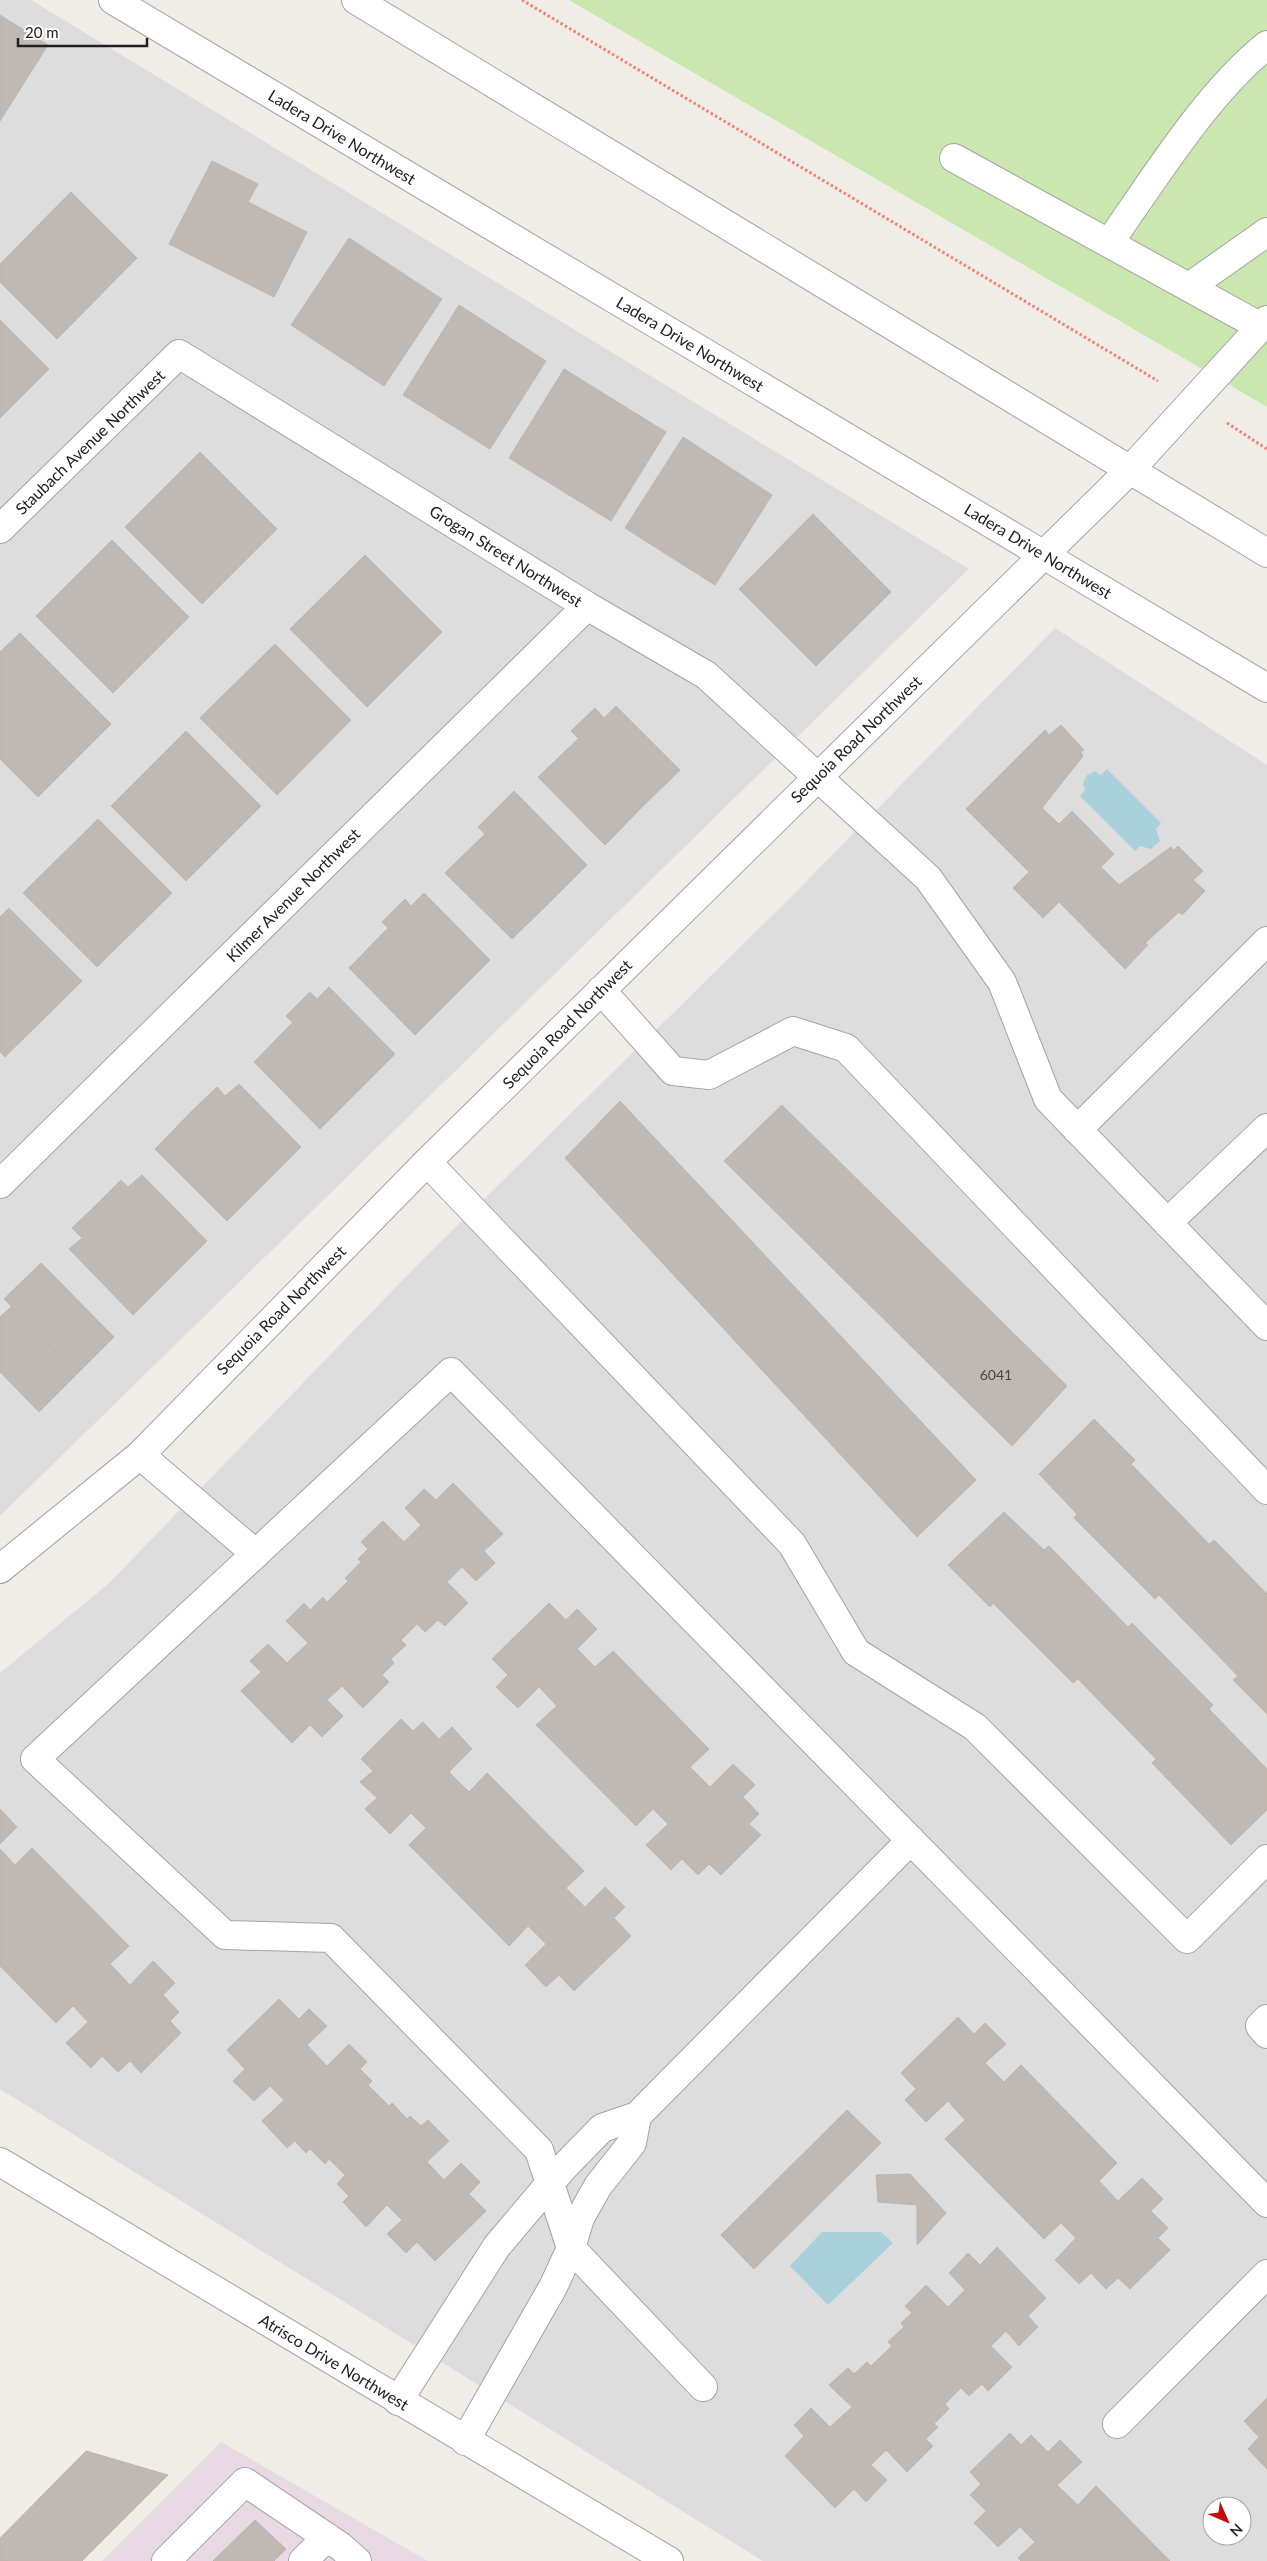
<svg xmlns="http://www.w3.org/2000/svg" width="1267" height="2561" viewBox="0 0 1267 2561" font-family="Lato,sans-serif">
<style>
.residential{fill:#dedddd;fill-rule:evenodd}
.industrial{fill:#e8d9e5}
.grass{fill:#cbe7b0}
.water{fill:#aad0db}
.building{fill:#c0b9b3;stroke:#c1b4aa}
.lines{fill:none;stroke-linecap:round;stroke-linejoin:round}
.minor-casing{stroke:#a4a4a4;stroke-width:30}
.path{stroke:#f28376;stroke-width:3;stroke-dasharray:2.5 2.5;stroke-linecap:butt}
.minor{stroke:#fff;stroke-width:28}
.labels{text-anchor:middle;stroke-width:4;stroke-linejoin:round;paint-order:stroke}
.number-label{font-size:14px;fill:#484645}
.street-label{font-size:16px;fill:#202020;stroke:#fff}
</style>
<rect width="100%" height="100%" fill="#f0ede7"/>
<path class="residential" d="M0,0H31L969,569L0,1516Z
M1055,628L1267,765V2561H763L0,2089V1673L108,1584L425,1257L789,899ZM1212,2506H1242V2536H1212Z"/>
<path class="industrial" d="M221,2442L428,2561H102Z"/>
<path class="grass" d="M569,0H1267V407L1240,391Z"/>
<path class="water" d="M1107,769L1161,823L1156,829L1160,841L1151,849L1140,846L1135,851L1080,796L1085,790L1083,783L1087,775L1095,771L1101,775Z
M822,2232H881L893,2243L828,2305L790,2266Z"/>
<path class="building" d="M0,15L48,45L0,121Z
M212,161L258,184L248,202L307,232L274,297L169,244Z
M71,192L137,258L57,339L0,282V264Z
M349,238L442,299L384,386L291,325Z
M459,305L546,361L490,449L403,395Z
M0,320L49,369L0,418Z
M564,369L666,432L611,521L509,458Z
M683,437L772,495L715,585L625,528Z
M200,452L277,529L202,604L125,527Z
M813,514L891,592L816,666L739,589Z
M112,540L189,617L113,693L36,616Z
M365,555L442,632L367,707L290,629Z
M20,633L111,724L38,797L0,759V652Z
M275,644L351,720L277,795L200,718Z
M616,706L680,770L644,805L571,731L595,708L604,718Z
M1061,725L1084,750L1081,752L1083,756L1042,808L1059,824L1072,811L1114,854L1101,867L1119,885L1171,847L1174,850L1178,846L1203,871L1193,880L1205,891L1182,915L1179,912L1145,943L1148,945L1125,969L1059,902L1043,918L1013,888L1029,872L966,809L1045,730L1049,735Z
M186,731L261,806L186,881L111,806Z
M578,739L644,805L605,845L538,777Z
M514,791L587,865L551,901L478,827Z
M98,819L172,893L97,967L23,893Z
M485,834L551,901L512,939L445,873Z
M424,893L490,960L455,995L382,922L405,899L411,906Z
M9,908L82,981L5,1057L0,1052V917Z
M388,928L455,995L415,1035L349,968Z
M329,987L395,1054L359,1090L286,1016L310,992L317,999Z
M293,1022L359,1090L320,1129L254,1062Z
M239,1084L301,1147L266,1182L193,1110L217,1087L225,1096Z
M620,1101L976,1480L917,1537L565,1158Z
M782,1105L1067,1386L1012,1446L724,1161Z
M193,1110L266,1182L227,1221L155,1149Z
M142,1175L207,1241L169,1279L96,1205L121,1180L128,1187Z
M96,1205L169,1279L133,1315L69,1249L82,1238L72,1228Z
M41,1263L114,1337L78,1373L4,1299Z
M12,1306L78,1373L39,1412L0,1372V1317Z
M1094,1419L1135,1460L1131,1464L1209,1544L1214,1540L1267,1594V1714L1233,1680L1238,1676L1159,1595L1155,1599L1074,1518L1077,1514L1039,1474Z
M453,1483L503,1534L484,1551L495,1563L476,1581L462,1567L447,1582L468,1603L445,1626L438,1620L425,1632L417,1624L401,1640L406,1645L391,1659L394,1663L382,1675L389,1682L363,1708L342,1686L327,1700L343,1716L322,1737L310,1725L292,1743L241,1691L261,1672L250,1661L268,1644L287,1663L308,1643L286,1621L304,1603L310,1610L323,1597L327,1602L348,1581L345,1578L361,1562L358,1559L368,1549L361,1542L383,1521L404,1542L421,1525L405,1508L424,1489L436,1500Z
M1004,1512L1044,1550L1049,1546L1128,1627L1132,1623L1213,1705L1209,1709L1267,1769V1810L1231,1845L1152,1763L1156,1759L1078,1679L1073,1683L993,1603L990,1607L948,1565Z
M549,1603L566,1620L577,1609L597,1629L577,1649L595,1667L613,1651L709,1749L690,1767L710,1787L733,1764L755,1785L743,1797L759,1814L749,1824L761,1835L721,1875L709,1864L698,1875L682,1859L671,1870L646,1845L668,1824L653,1809L636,1826L536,1725L557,1706L539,1687L518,1708L496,1687L508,1675L492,1659Z
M401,1719L413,1731L423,1722L439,1739L452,1727L472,1749L449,1772L469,1792L487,1773L584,1871L566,1888L585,1907L605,1887L625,1907L614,1918L631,1936L574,1991L559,1975L546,1987L525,1965L546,1944L528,1926L509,1946L409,1845L426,1828L411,1813L390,1834L365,1809L377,1798L360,1782L373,1771L361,1759Z
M0,1809L17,1827L0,1844Z
M32,1848L129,1946L110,1964L130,1985L153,1961L175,1983L163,1995L179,2012L170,2021L181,2033L141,2073L130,2061L118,2072L102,2056L91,2068L66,2043L88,2022L73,2006L56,2023L0,1966V1849L15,1865Z
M279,1999L299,2019L309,2009L327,2026L307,2045L327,2066L349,2044L367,2062L360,2069L372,2081L368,2085L389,2106L392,2103L407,2119L410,2116L421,2126L428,2120L449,2141L427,2162L444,2180L461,2163L480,2182L469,2194L486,2211L435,2261L417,2242L406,2253L387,2234L402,2220L387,2205L366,2227L343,2202L349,2196L337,2184L345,2175L329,2159L325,2164L310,2149L306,2153L295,2141L287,2148L262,2121L284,2100L270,2086L254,2101L233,2081L245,2069L227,2050Z
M958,2017L974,2034L985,2023L1006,2044L985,2063L1004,2082L1021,2065L1117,2163L1099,2181L1118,2201L1142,2178L1163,2199L1151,2211L1168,2228L1158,2238L1170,2250L1130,2289L1118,2278L1106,2289L1091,2273L1079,2284L1055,2260L1076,2238L1061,2223L1044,2239L945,2139L965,2120L948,2101L926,2122L905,2100L916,2089L901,2073Z
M847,2110L881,2143L754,2269L721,2235Z
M910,2174L946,2213L917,2245V2205L878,2202L876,2175Z
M997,2247L1046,2298L1028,2316L1038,2327L1019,2346L1006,2331L991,2346L1012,2367L988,2391L982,2384L969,2396L961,2388L945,2404L949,2409L934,2424L938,2427L926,2439L933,2446L907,2472L886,2450L871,2465L887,2480L866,2502L854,2489L835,2508L785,2456L804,2436L794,2425L811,2408L830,2427L852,2407L829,2385L848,2368L854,2374L867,2362L871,2366L892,2346L888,2342L904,2327L901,2323L912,2313L905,2306L926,2285L948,2307L965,2290L949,2273L968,2253L980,2265Z
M1267,2398V2469L1248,2449L1259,2437L1244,2421Z
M1010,2433L1021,2445L1031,2435L1048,2452L1060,2440L1082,2462L1057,2485L1078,2505L1096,2486L1170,2561H1021L1018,2558L1035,2542L1020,2527L998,2547L974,2523L986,2511L970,2495L981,2484L970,2472Z
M86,2451L168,2475L82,2561H0V2538Z
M255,2520L286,2549L274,2561H213Z"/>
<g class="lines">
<defs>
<path id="minor" d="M113,0L1267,688
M356,0L1267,553
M954,158L1261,327
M1109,243C1154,179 1206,94 1267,45
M1189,287L1267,232
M0,529L179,354L587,606L706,675L928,878L1002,982L1048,1099L1267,1326
M601,990L673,1071L709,1075L793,1031L846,1048L1267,1490
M1077,1130L1267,941
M427,1162L792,1544L856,1652L975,1727L1187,1939L1267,1859
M0,1184L587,606
M1167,1223L1267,1128
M140,1455L256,1554
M0,1569L140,1455L427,1162L1129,471L1267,320
M1267,2019L1260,2026L1267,2034
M0,2162L669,2561
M703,2387L571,2248L539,2150L331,1938L225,1935L35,1759L451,1372L1267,2203
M398,2401L497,2246L563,2168L602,2128L637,2116L911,1840
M1117,2424L1267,2274
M465,2441L553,2287L571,2248L580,2218L598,2186L632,2143L637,2116
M166,2561L245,2482L340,2546L357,2561
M303,2561L327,2537"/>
</defs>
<use href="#minor" class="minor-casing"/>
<path class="path" d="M522,0L1158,381
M1227,423L1267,449"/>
<use href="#minor" class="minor"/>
</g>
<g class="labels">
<g class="number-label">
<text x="996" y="1380">6041</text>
</g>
<g class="street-label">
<text transform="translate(342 137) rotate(31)" y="6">Ladera Drive Northwest</text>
<text transform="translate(690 344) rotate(31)" y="6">Ladera Drive Northwest</text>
<text transform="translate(90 442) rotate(-44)" y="6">Staubach Avenue Northwest</text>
<text transform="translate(1038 551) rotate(31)" y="6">Ladera Drive Northwest</text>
<text transform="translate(506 556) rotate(32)" y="6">Grogan Street Northwest</text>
<text transform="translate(856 739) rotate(-44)" y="6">Sequoia Road Northwest</text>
<text transform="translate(293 895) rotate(-45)" y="6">Kilmer Avenue Northwest</text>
<text transform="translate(567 1024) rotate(-45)" y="6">Sequoia Road Northwest</text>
<text transform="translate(281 1310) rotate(-45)" y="6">Sequoia Road Northwest</text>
<text transform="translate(334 2362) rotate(31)" y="6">Atrisco Drive Northwest</text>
</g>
</g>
<g transform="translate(1227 2521) rotate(135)"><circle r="24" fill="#ffffff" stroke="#a6a6a6"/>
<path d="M0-4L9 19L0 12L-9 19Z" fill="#c40c0c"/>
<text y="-8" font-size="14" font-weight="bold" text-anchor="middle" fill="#202020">N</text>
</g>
<path d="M18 38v8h129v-8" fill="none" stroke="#202020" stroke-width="2.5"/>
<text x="25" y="38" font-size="15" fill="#202020" stroke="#ffffff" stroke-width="4" paint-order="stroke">20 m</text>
</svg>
